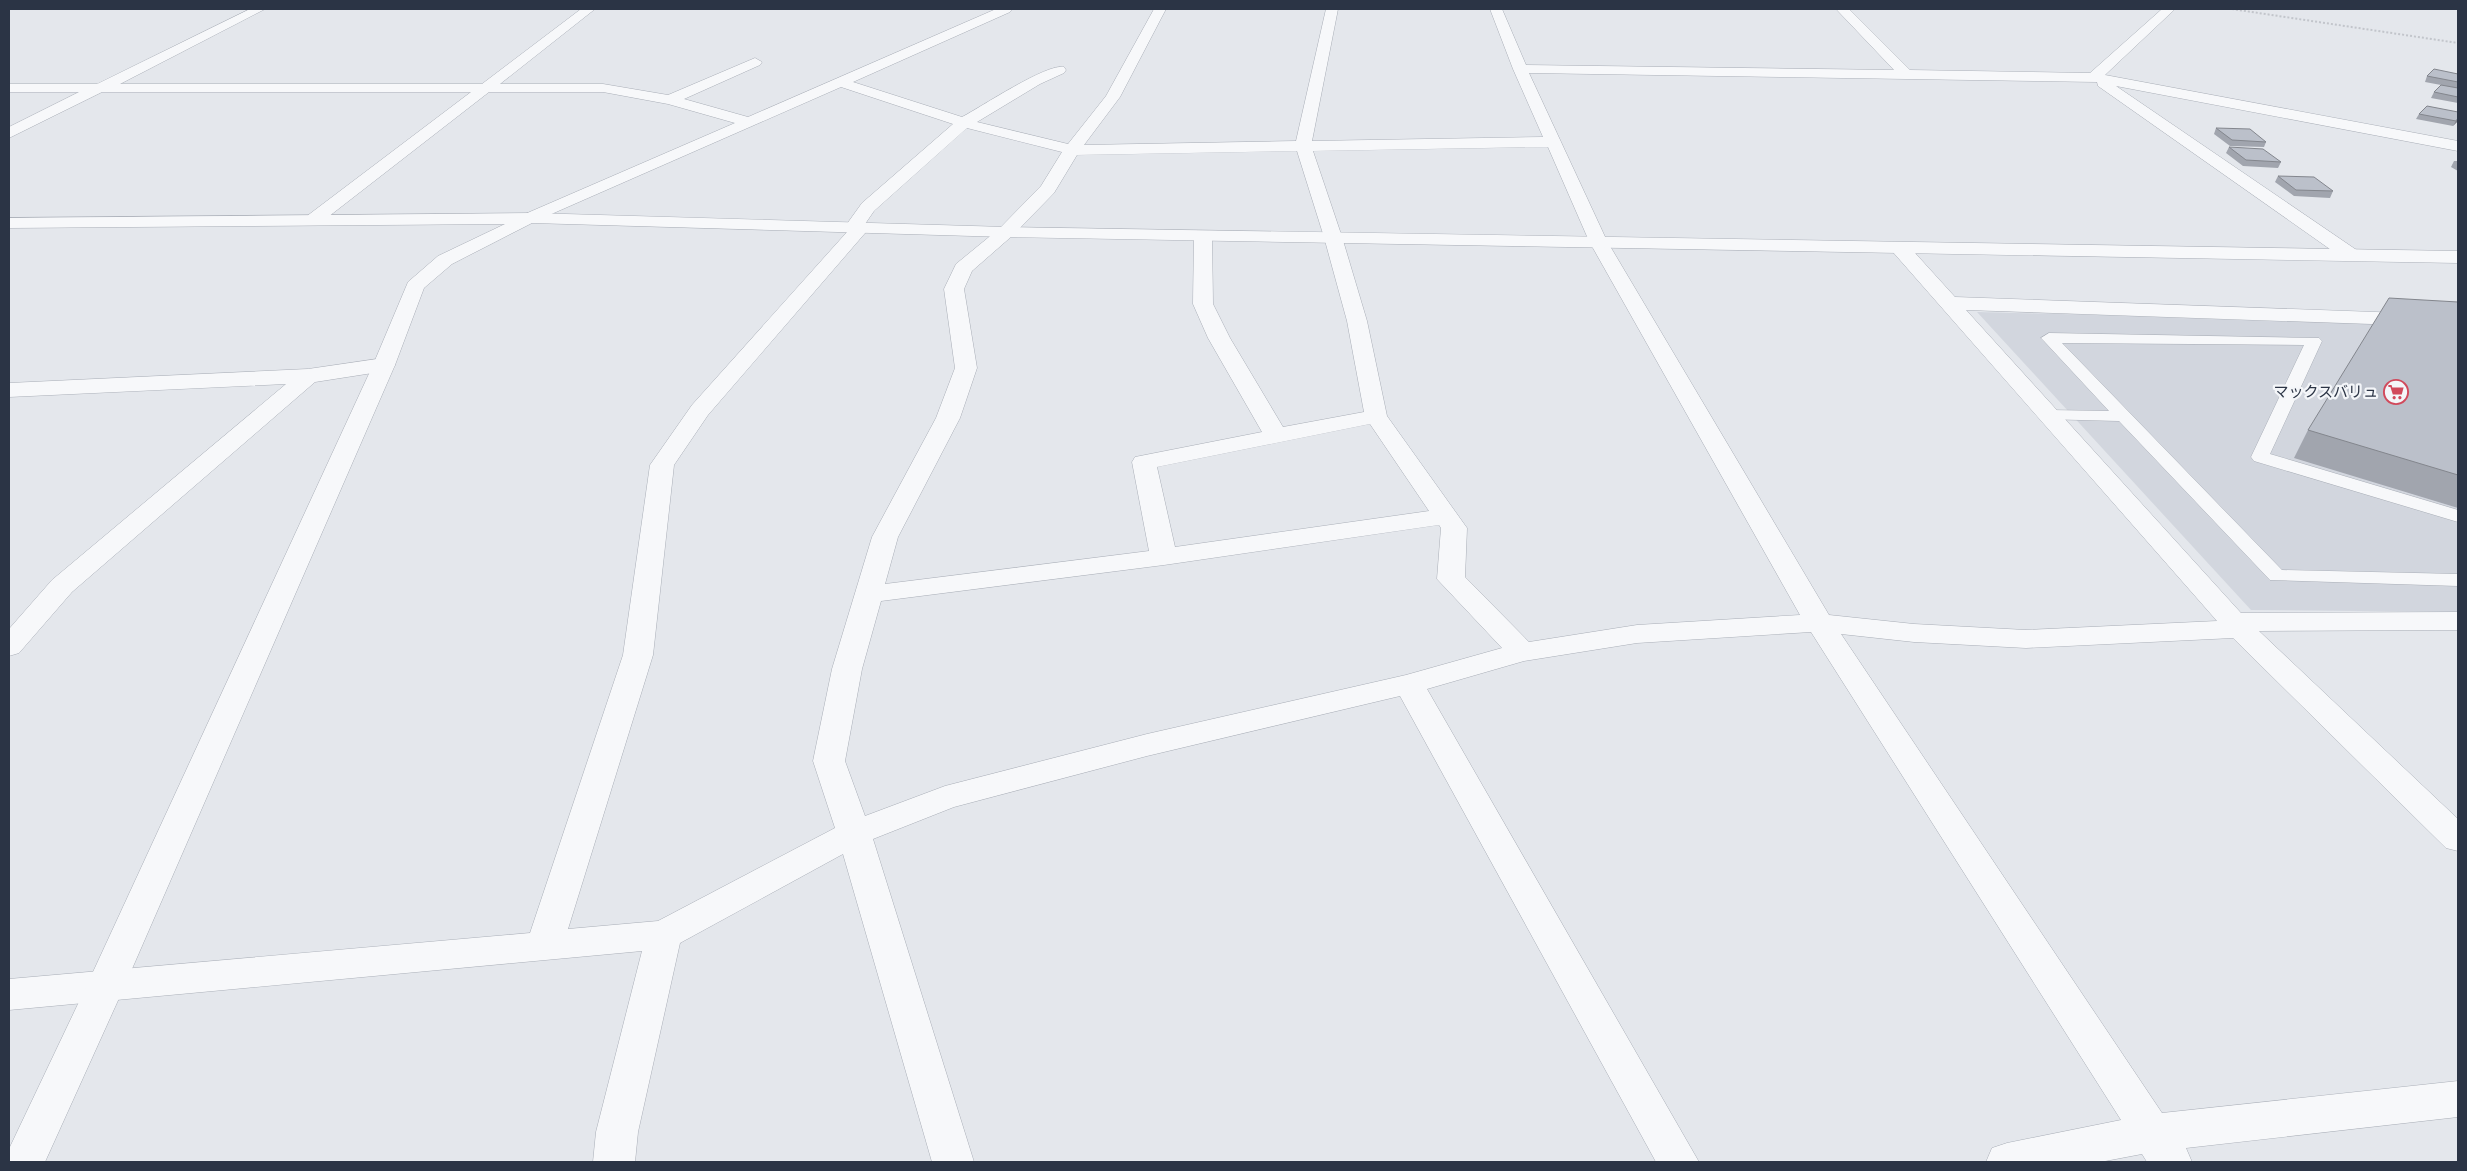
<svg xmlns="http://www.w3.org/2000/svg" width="2467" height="1171" viewBox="0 0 2467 1171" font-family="Arial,'Noto Sans JP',sans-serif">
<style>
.built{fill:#d2d6de}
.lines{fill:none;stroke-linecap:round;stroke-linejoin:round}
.service-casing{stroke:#a9aeb7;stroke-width:1}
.minor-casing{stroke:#a9aeb7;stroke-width:1}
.tertiary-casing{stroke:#a9aeb7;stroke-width:1}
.path{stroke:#c2c5cb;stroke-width:2;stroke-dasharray:2 2;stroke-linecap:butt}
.service{fill:#f7f8fa;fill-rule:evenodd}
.minor{fill:#f7f8fa;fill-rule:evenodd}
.tertiary{fill:#f7f8fa;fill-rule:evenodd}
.wall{fill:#a1a5ae}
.shaded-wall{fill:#83868d}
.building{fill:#bbc0ca;stroke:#83868d}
.labels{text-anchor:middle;stroke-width:4.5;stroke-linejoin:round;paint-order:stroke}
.poi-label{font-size:15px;fill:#2b3445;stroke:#f4f6f9;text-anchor:end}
</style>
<rect width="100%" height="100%" fill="#e4e7ec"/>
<path class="built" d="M1977,312L2458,324V612L2251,610Z"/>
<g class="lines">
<defs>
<path id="service" d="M2049,333L2319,338L2322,341L2270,454L2458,510V522L2254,461L2251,457L2304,345L2062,343L2282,570L2458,574V586L2270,580L2119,421L2042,419L2040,415L2042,411L2048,410L2109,411L2044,341L2041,338Z"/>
<path id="minor" d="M250,9H265L120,84H482L581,9H595L500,84H603L668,95L755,58L762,62L760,65L684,99L748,117L996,9H1012L1010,12L853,82L962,117C981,107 1047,63 1064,67L1066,70L1064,73L1040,84L977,122L1068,144L1106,96L1154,9H1166L1120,97L1084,145L1296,141L1326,9H1338L1312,141L1543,137L1513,69L1490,9H1502L1526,65L1894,70L1836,9H1849L1910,70L2090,73L2162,9H2175L2105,75L2458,141V151L2116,86L2358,251L2360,255L2358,259H2344L2098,86L2097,82L1529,73L1607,241L1829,615L1914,624L2026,630L2217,621L1892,251L1890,247L1892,243H1906L1955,297L2458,315V327L1966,310L2241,613L2458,612V630L2259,631L2458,819V851L2446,848L2233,638L2026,648L1914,642L1841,634L2162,1113L2458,1081V1117L2186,1148L2192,1162H2147L2142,1154L2100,1162H1986L1992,1148L2007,1143L2121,1120L1811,632L1637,643L1524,661L1427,689L1699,1162H1656L1400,696L1147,756L954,807L873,839L974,1162H932L843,854L680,943L638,1132L635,1162H593L596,1132L642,951L9,1010V979L530,933L623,655L650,465L692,405L847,232L844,228L862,203L953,124L841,87L531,223L525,222L522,218L525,214L735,123L668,104L603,92H489L319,224H307L304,220L307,216L471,92H102L9,138V127L79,92H9V84H97ZM967,128L1062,152L1041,186L1000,228L956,264L944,289L955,368L936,418L872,537L832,669L813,761L835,828L658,921L568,929L653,655L674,465L708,415L866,232L869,228L865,224L874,211ZM1548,147L1589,241L1800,615L1637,625L1529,642L1465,577L1467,528L1387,416L1367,321L1342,237L1313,151ZM1297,151L1324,237L1347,321L1364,412L1283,427L1230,338L1213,304L1212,235L1209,231H1197L1194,235L1193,304L1208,338L1262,432L1135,457L1132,462L1149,551L885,584L898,537L960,418L977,368L964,289L972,271L1012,236L1054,193L1077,155ZM1370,424L1429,511L1175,547L1157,467ZM1439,525L1441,528L1437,579L1502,648L1406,675L1147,734L945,786L865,816L845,761L862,669L881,601L1164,565Z
M384,358L392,360L395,365L392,370L315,382L72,592L19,653L9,656V629L52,580L286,384L9,397V383L308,369Z"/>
<path id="tertiary" d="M531,213L1006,227L2458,251V263L1006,237L532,223L452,264L424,288L395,365L125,985L45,1162H9V1149L87,985L373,365L408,282L438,256L505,224L9,228V218Z"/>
</defs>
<use href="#service" class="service-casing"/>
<use href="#minor" class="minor-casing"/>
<use href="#tertiary" class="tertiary-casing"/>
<path class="path" d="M2232,9L2458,43"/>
<use href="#service" class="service"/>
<use href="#minor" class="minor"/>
<use href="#tertiary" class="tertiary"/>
</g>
<path class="wall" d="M2458,74V103L2431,98L2434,92L2441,85L2425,82L2427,76Z
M2458,112V121L2453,126L2416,119L2419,114Z
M2216,128L2266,142L2264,147L2230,146L2214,134Z
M2229,147L2281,162L2278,168L2243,166L2226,153Z
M2454,161H2458V171L2451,167Z
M2278,176L2333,191L2330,198L2294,196L2275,182Z
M2458,302V508L2294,458L2308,430Z"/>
<path class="shaded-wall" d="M2458,118V121L2453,126L2456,121Z"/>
<path class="building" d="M2434,69L2458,74V82L2427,76Z
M2441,85L2458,88V97L2434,92Z
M2427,106L2458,112V118L2456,121L2419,114Z
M2216,128L2250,129L2266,142L2232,140Z
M2229,147L2263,149L2281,162L2246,160Z
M2278,176L2314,177L2333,191L2296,190Z
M2389,298L2458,302V475L2308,430Z"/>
<defs>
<symbol id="supermarket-ring" viewBox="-11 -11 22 22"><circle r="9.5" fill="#f4f6f9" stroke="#d1495b" stroke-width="1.5"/><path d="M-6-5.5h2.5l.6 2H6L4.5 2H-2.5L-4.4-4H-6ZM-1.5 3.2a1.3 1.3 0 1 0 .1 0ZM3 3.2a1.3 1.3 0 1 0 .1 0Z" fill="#d1495b"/></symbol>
</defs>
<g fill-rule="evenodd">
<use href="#supermarket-ring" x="2382" y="378" width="28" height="28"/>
</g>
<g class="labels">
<g class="poi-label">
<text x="2378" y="397">マックスバリュ</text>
</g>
</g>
<rect width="2467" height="1171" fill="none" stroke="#2b3445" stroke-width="20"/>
</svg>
